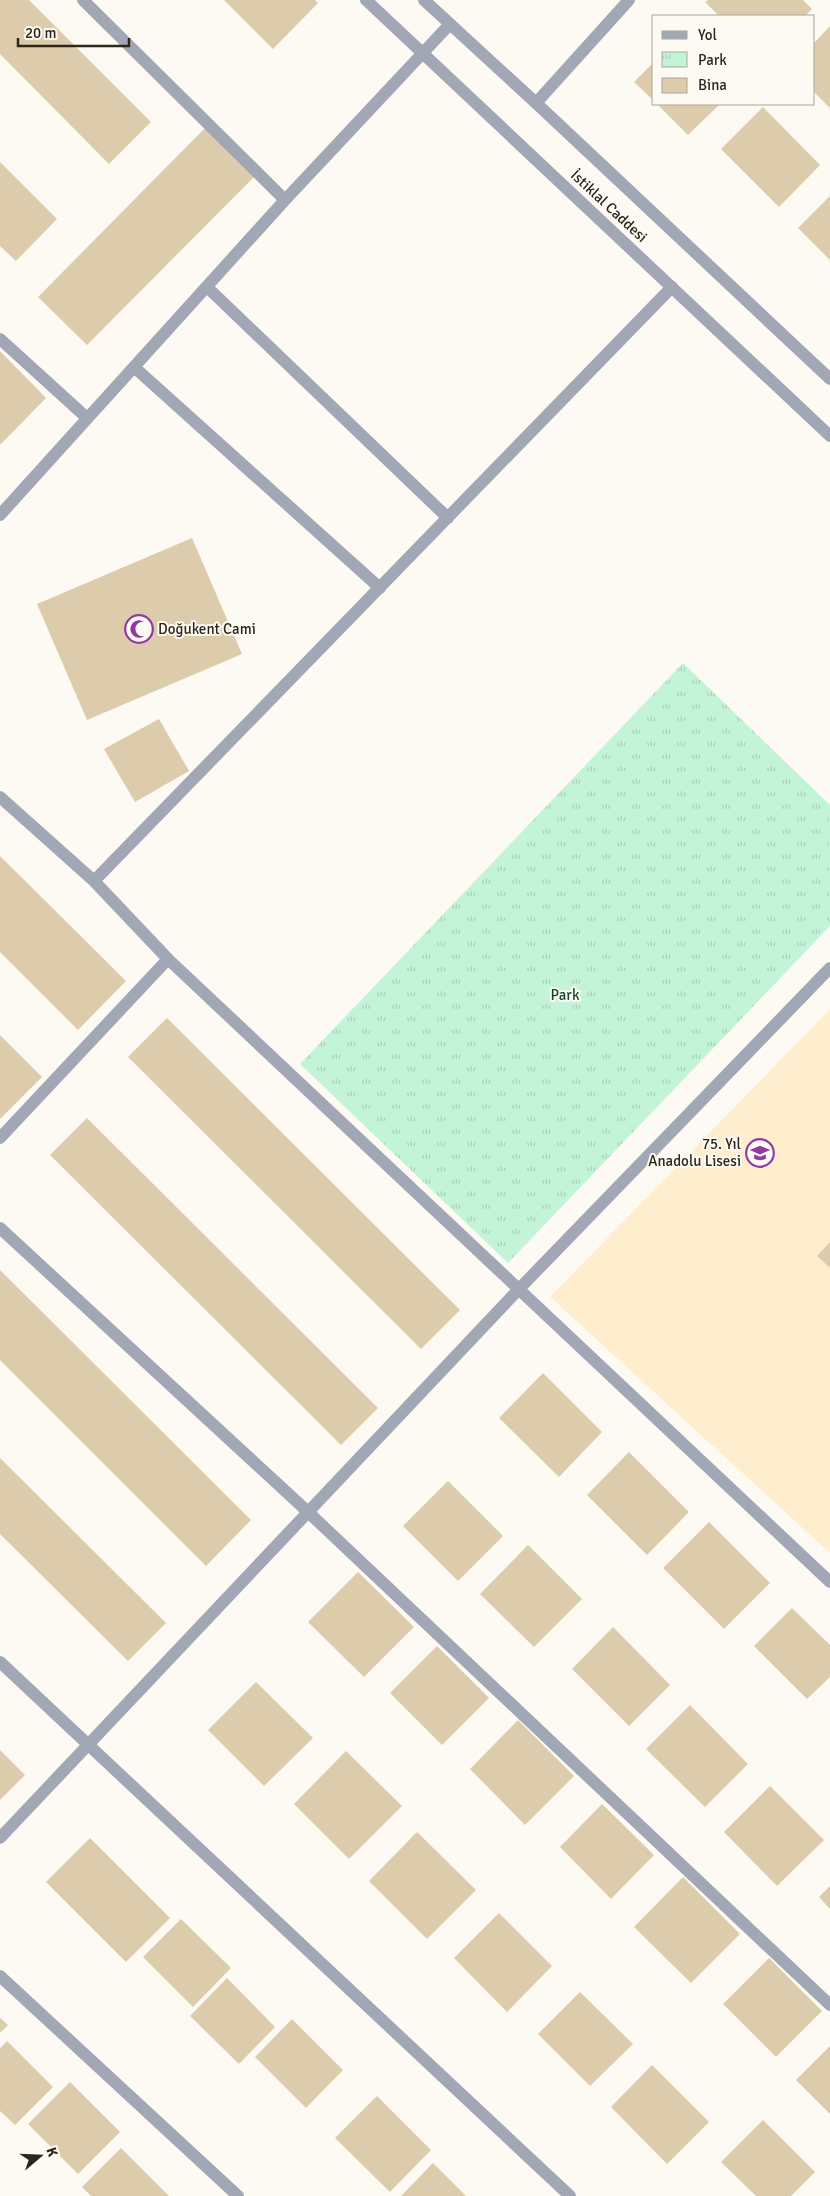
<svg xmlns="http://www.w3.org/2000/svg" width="830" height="2196" viewBox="0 0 830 2196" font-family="Signika,sans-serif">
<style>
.built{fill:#feeecd}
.park{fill:url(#park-tufts)}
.building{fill:#ddccac}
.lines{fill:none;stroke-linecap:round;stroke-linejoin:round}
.service{stroke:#a2a7b5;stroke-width:12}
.minor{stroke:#a2a7b5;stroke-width:12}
.tertiary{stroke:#a2a7b5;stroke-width:12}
.labels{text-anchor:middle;stroke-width:4;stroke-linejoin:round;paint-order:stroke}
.street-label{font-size:15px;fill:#2d271a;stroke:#fdfaf3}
.poi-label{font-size:15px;fill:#2d271a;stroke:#fdfaf3;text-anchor:start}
.park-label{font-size:15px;fill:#074a2e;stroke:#fdfaf3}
</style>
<defs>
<pattern id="park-tufts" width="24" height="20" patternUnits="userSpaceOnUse" patternTransform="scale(1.25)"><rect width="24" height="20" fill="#c4f4d8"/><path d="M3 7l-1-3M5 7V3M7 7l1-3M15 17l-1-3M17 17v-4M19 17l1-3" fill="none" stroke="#a9d1b9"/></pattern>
</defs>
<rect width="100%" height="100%" fill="#fdfaf3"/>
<path class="built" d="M830,1009V1553L550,1297Z"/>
<path class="park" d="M683,663L830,805V926L508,1263L300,1064Z"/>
<path class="building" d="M0,0H29L151,122L109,164L0,54Z
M224,0H315L318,3L273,49Z
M708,0H803L812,9L805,16H719L705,2Z
M830,26V108L814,92V43Z
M654,62V101L634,82Z
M657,104H720L688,135Z
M763,107L820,165L779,207L721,149Z
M207,126L256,175L87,345L38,297Z
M0,162L57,219L16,261L0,246Z
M830,196V260L798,228Z
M0,351L46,398L0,445Z
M192,538L242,654L87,720L37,604Z
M159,719L189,771L135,802L104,749Z
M0,856L126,981L78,1030L0,952Z
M167,1018L460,1310L421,1349L128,1057Z
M0,1035L42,1077L0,1119Z
M87,1118L378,1408L341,1445L50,1155Z
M830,1242V1268L817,1256Z
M0,1270L251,1520L206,1566L0,1360Z
M543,1373L602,1432L559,1477L499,1418Z
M629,1452L689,1512L647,1555L587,1495Z
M0,1458L166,1623L128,1661L0,1534Z
M448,1481L503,1536L458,1581L403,1526Z
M709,1522L770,1583L724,1629L663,1568Z
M528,1545L582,1599L534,1647L480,1594Z
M358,1572L414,1627L364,1677L308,1622Z
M792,1608L830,1645V1677L807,1699L754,1646Z
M613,1627L670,1685L629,1726L572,1669Z
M437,1646L489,1698L442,1745L390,1693Z
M256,1682L313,1738L264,1786L208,1730Z
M690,1705L748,1764L705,1807L646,1749Z
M518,1720L574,1776L525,1825L470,1769Z
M0,1750L25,1775L0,1800Z
M346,1751L402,1806L349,1859L294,1804Z
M770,1786L824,1840L777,1886L724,1832Z
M602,1804L654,1855L611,1899L560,1847Z
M417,1832L476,1890L427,1939L369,1881Z
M90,1838L170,1918L126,1962L46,1882Z
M683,1877L740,1934L691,1983L634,1927Z
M830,1886V1909L819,1897Z
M499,1913L552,1966L507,2012L454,1958Z
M181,1919L231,1968L193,2007L143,1957Z
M769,1958L822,2011L776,2057L723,2004Z
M227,1978L275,2027L239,2064L190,2016Z
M580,1992L633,2044L590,2086L538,2034Z
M0,2018L8,2025L0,2033Z
M292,2019L343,2070L306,2108L255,2057Z
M7,2041L53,2087L15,2125L0,2111V2048Z
M830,2046V2114L796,2080Z
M652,2065L709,2122L667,2164L611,2107Z
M70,2082L120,2132L78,2174L28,2124Z
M377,2096L431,2150L390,2192L335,2138Z
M763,2120L815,2172L791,2196H756L721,2162Z
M121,2148L169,2196H91L82,2187Z
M433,2163L466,2196H401Z"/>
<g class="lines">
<path class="service" d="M0,1138L168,959"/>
<path class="minor" d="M83,0L285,200
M536,103L629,0
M207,287L448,518
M0,339L87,418
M134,367L380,588
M0,515L285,200L450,24
M0,797L94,881L168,959L830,1582
M94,881L672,287
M0,1228L307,1511L830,2005
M0,1662L570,2196
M0,1838L519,1289L830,968
M0,1976L238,2196"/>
<path class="tertiary" d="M366,0L830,436
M424,0L536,103L830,379"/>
</g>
<defs>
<symbol id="mosque-ring" viewBox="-11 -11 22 22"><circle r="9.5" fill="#fdfaf3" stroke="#9239a6" stroke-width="1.5"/><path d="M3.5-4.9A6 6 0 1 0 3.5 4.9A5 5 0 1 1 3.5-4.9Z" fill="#9239a6"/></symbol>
<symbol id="school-ring" viewBox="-11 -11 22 22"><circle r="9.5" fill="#fdfaf3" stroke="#9239a6" stroke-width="1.5"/><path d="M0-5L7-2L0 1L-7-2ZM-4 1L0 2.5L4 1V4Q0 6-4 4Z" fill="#9239a6"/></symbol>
</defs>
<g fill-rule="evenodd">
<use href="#mosque-ring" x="123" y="613" width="32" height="32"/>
<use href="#school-ring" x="744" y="1137" width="32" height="32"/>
</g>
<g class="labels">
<g class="street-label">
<text transform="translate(609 206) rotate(43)" y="5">İstiklal Caddesi</text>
</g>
<g class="poi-label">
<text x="158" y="634">Doğukent Cami</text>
<text x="741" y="1149" text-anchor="end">75. Yıl<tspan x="741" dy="17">Anadolu Lisesi</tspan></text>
</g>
<g class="park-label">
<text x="565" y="1000">Park</text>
</g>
</g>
<rect x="652" y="15" width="162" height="90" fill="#fdfaf3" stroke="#aaa69c"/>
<rect x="662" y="31" width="25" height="8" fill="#a2a7b5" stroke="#aaa69c"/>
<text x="698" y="40" font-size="15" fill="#2d271a">Yol</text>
<rect x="662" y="52" width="25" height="15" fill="url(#park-tufts)" stroke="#aaa69c"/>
<text x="698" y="65" font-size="15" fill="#2d271a">Park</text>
<rect x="662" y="78" width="25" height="15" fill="#ddccac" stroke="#aaa69c"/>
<text x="698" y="90" font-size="15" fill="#2d271a">Bina</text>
<g transform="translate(40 2156) rotate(71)" stroke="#fdfaf3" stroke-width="4" paint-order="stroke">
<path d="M0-4L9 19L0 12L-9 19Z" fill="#2d271a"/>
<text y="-8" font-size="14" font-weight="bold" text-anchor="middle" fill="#2d271a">K</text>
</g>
<path d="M18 38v8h111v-8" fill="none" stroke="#2d271a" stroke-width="2.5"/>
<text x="25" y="38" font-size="15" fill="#2d271a" stroke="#fdfaf3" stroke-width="4" paint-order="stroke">20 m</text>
</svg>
